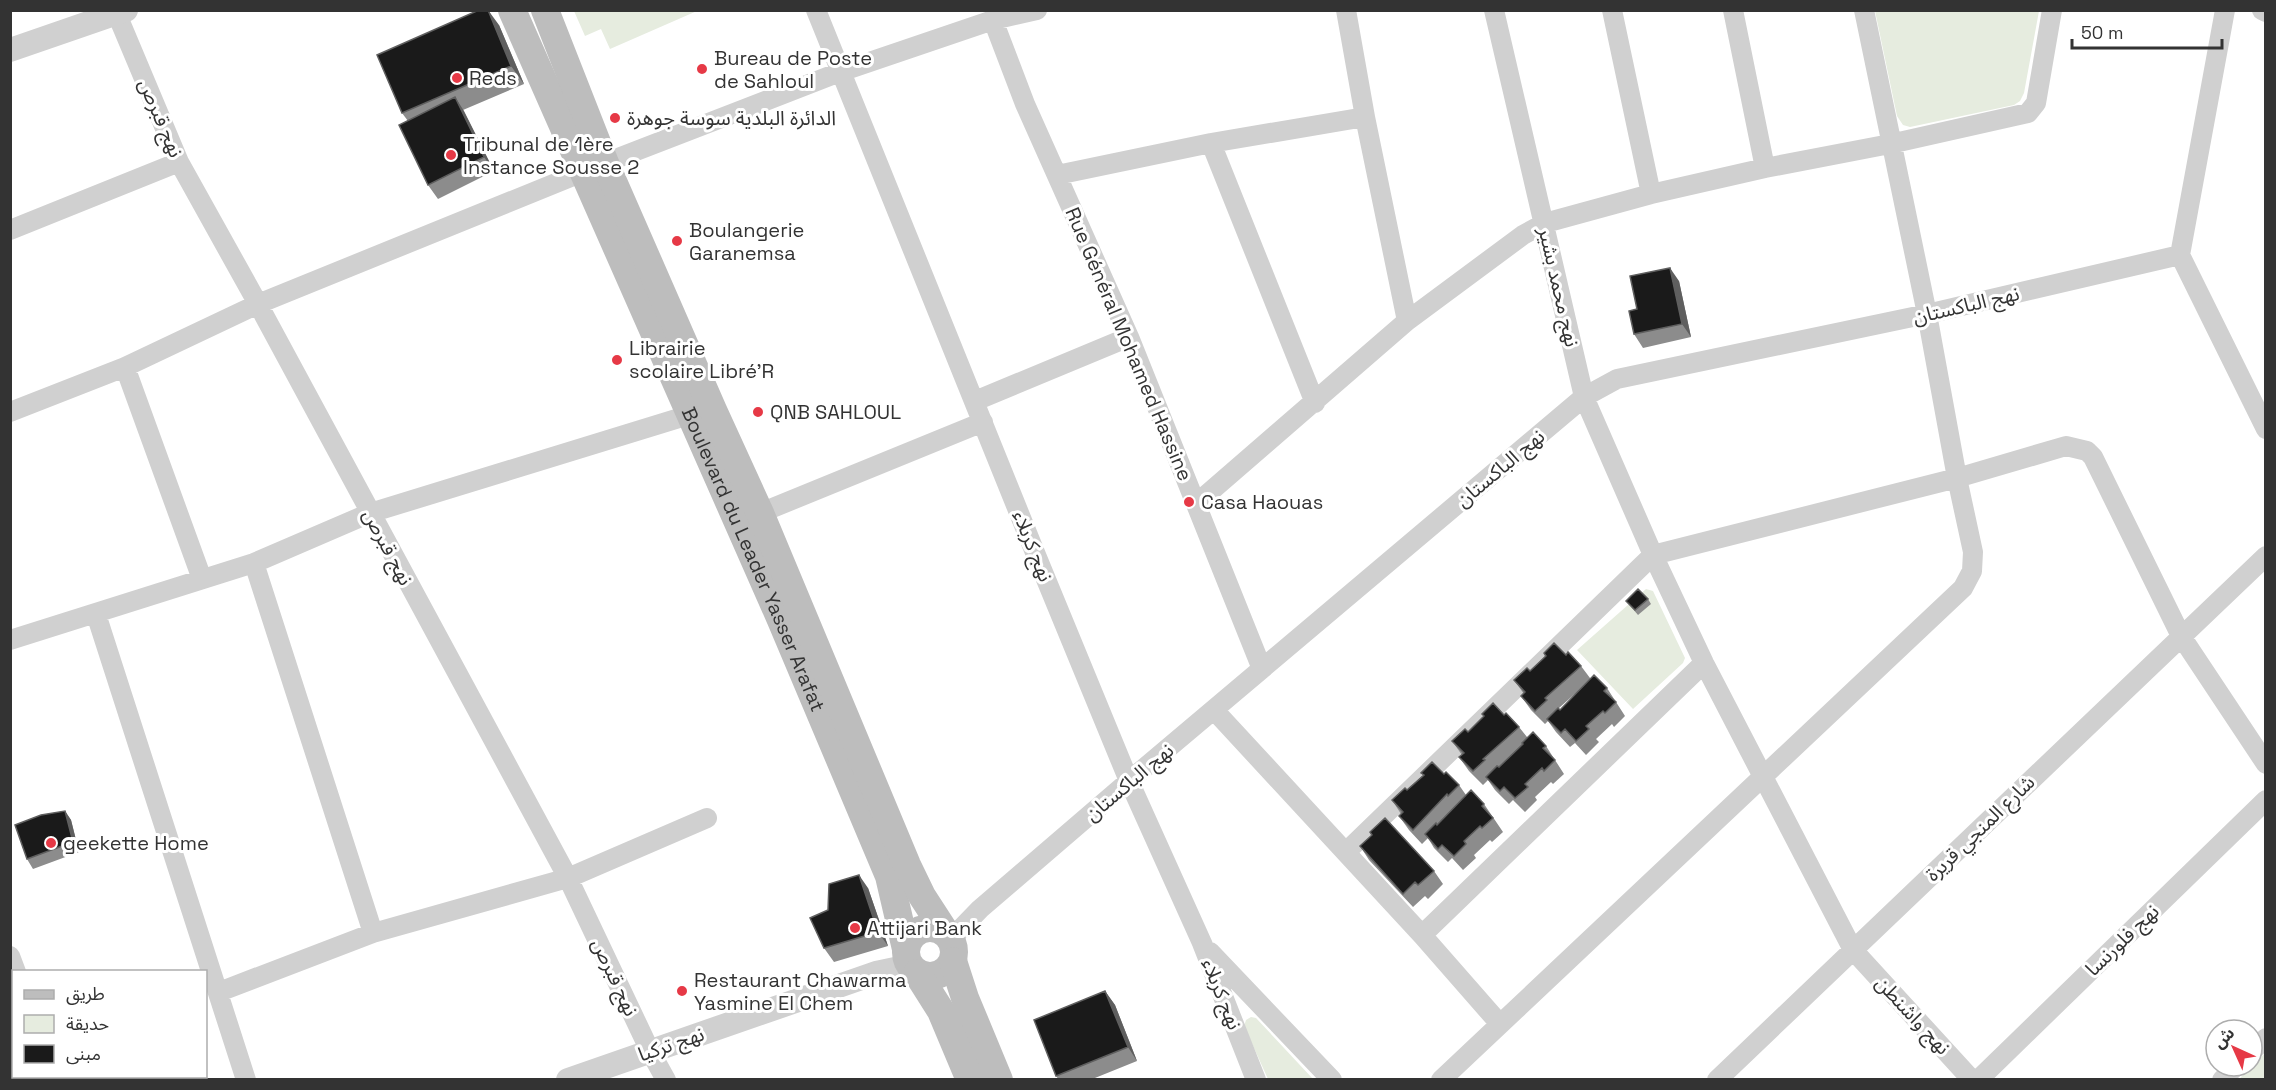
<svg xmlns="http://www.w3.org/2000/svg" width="2276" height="1090" viewBox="0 0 2276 1090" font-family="'Space Grotesk','Noto Sans Arabic',sans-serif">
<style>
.green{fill:#e6ecdf}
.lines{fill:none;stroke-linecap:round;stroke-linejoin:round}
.minor{stroke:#d0d0d0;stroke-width:20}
.tertiary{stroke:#d0d0d0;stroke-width:24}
.secondary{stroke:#bdbdbd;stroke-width:28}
.wall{fill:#8c8c8c;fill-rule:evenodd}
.shaded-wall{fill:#5f5f5f}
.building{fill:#1a1a1a;stroke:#5f5f5f;stroke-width:1.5}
.poi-dot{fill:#e63946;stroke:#fff;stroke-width:2}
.labels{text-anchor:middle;stroke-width:6;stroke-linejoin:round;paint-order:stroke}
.poi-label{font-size:20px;fill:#333;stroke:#fff;text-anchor:start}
.street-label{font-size:20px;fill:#333;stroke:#fff}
</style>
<rect width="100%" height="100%" fill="#fff"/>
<path class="green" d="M574,11H697L610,49L601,29L585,36Z
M1875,11H2039L2024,93L2020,101L2014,105L1910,127L1903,125L1897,116Z
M1646,589L1653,591L1685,658L1683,663L1633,709L1577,650Z
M1251,1017L1256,1018L1313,1079H1268L1244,1026L1246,1020Z
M2265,1053V1079H2240L2241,1077Z"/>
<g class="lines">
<path class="minor" d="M816,10L1036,555L1129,781L1202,943L1256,1080
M1346,10L1365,117L1407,321
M1494,10L1584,397L1653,555L1704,663L1853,950L1972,1080
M1612,10L1651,194
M1733,10L1765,168
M2225,10L2180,255L2266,429
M2262,10L2266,12
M116,12L179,162L258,304L568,878L650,1051L666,1080
M993,20L1025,104L1129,337L1262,669
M1211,143L1315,403
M605,163L840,72L993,20L1037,10
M1057,175L1211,143L1365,117
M10,230L179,162
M125,367L202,579
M975,401L1129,337
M10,412L125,367L258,304L583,172
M1197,503L1407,321L1523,235L1545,223L1651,194L1765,168L1890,144L2028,113L2036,103L2052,10
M760,513L983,422
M254,563L373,933
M96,614L246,1080
M10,640L254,563L370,513L689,415
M1214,710L1422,935L1500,1024
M1346,852L1653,555L1957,478L2066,446L2087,451L2093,457L2181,636L2266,764
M1422,935L1704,663
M951,939L980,909L1129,781L1584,397L1617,379L1927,314L2180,255
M1210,952L1332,1080
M10,956L16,972
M219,992L373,933L568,878L707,818
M2252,1051L2266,1038
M55,1076L56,1080
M1441,1080L1963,588L1972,571L1973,552L1957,478L1927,314L1864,10
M1717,1080L2266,556
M1978,1080L2266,800
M2222,1080L2236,1066"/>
<path class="tertiary" d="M10,50L126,10
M568,1080L876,973L895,969L914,971"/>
<g class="secondary">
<path id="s1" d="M512,10L781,620L889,876L906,949"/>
<path d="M545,10L605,163L713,410L760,513L907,865L922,896L946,933"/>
<circle cx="930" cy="952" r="24"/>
<path d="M953,961L965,998L999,1080"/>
<path d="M917,973L941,1011L970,1080"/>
</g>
</g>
<path class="wall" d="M499,25L524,84L463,110L494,171L438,199L428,185L408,121L402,113Z
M1679,281L1691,337L1643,348L1634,334Z
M1648,599L1651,604L1638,615L1626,601Z
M1544,653L1566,655L1581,666L1590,678L1607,688L1625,716L1614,727L1612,724L1596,739L1599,742L1586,755L1575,743L1570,747L1556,732L1548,721L1545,724L1531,710L1521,696L1524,694L1514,680L1530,671L1545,656ZM1577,692L1560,710L1559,708Z
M1482,714L1504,715L1519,727L1527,737L1546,746L1564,774L1553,784L1551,782L1535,797L1537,800L1525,812L1513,800L1509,804L1495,790L1488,780L1483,785L1469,771L1459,757L1462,755L1452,741L1468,732L1484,716Z
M1421,773L1444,774L1459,785L1466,795L1484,804L1503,832L1492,842L1490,840L1474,855L1476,858L1463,870L1452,858L1448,862L1434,848L1428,838L1422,844L1409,830L1399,816L1401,814L1392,800L1407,790L1423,775Z
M65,811L71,820L79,852L33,869L27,859Z
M1360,846L1434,871L1443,884L1428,899L1425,896L1413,907L1369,860Z
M868,888L888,946L834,962L824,948L828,910Z
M1105,991L1115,1005L1137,1061L1090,1080H1059L1056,1076Z"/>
<path class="shaded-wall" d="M488,10L499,25L524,84L511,66Z
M455,97L464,111L494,171L484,157Z
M1670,268L1679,281L1691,337L1682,324Z
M65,811L71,820L79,852L73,842Z
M859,875L868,888L888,946L878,932Z
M1105,991L1115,1005L1137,1061L1128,1047Z"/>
<path class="building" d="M479,10H488L511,66L402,113L377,55Z
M455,97L484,157L428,185L399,125Z
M1670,268L1682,324L1634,334L1629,311L1637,309L1630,276Z
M1638,589L1648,599L1635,610L1626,601Z
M1554,643L1566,655L1568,652L1581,666L1545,698L1547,700L1535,711L1521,696L1525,692L1514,680L1527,668L1530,671L1546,656L1544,653Z
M1594,675L1607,688L1604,691L1616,702L1605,713L1603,711L1586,726L1589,729L1576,741L1565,729L1561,733L1547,719L1558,708L1560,710Z
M1493,703L1504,715L1506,713L1519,727L1483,759L1485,760L1473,771L1459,757L1464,753L1452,741L1465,729L1468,732L1484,716L1482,714Z
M1533,732L1546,746L1543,748L1555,760L1544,771L1542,768L1525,784L1528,787L1515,798L1504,787L1500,791L1486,777L1497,766L1499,767L1523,744L1522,743Z
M1432,762L1444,774L1446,772L1459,785L1448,796L1447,794L1413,830L1399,816L1403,812L1392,800L1405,788L1407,790L1424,775L1421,773Z
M1471,790L1484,804L1482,806L1493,818L1482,828L1480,826L1464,841L1466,844L1454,856L1442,845L1438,849L1425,834L1436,823L1437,825Z
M65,811L73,842L27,859L15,825L41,815Z
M1385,818L1434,871L1418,885L1415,882L1403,894L1360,846L1372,835L1370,832Z
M859,875L878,932L824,948L810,918L828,910L829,884Z
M1105,991L1128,1047L1056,1076L1034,1020Z"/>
<g class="poi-dot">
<circle cx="702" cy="69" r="6"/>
<circle cx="457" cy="78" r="6"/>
<circle cx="615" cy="118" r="6"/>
<circle cx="451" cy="155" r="6"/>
<circle cx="677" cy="241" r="6"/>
<circle cx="617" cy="360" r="6"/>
<circle cx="758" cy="412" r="6"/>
<circle cx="1189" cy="502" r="6"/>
<circle cx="51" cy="843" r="6"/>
<circle cx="855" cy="928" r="6"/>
<circle cx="682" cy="991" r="6"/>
</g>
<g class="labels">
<g class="poi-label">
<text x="714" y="65">Bureau de Poste<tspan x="714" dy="23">de Sahloul</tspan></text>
<text x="469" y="85">Reds</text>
<text x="627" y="125">الدائرة البلدية سوسة جوهرة</text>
<text x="463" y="151">Tribunal de 1ère<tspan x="463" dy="23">Instance Sousse 2</tspan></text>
<text x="689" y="237">Boulangerie<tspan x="689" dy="23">Garanemsa</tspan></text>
<text x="629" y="355">Librairie<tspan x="629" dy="23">scolaire Libré'R</tspan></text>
<text x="770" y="419">QNB SAHLOUL</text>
<text x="1201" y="509">Casa Haouas</text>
<text x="63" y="850">geekette Home</text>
<text x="867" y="935">Attijari Bank</text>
<text x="694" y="987">Restaurant Chawarma<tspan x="694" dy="23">Yasmine El Chem</tspan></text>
</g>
<g class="street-label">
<text transform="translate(161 118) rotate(67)" y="7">نهج قبرص</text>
<text transform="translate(1559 287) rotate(77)" y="7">نهج محمد بشير</text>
<text transform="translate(1966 305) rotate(-13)" y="7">نهج الباكستان</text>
<text transform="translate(1129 344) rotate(67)" y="7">Rue Général Mohamed Hassine</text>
<text transform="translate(1500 468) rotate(-40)" y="7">نهج الباكستان</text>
<text transform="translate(1033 546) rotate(68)" y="7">نهج كربلاء</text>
<text transform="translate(388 547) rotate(62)" y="7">نهج قبرص</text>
<text dy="7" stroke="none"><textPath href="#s1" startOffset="600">Boulevard du Leader Yasser Arafat</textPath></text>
<text transform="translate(1129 782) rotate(-40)" y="7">نهج الباكستان</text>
<text transform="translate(1980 828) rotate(-44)" y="7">شارع المنجي قريرة</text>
<text transform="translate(2122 940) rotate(-44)" y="7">نهج فلورنسا</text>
<text transform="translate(615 977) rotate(65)" y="7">نهج قبرص</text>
<text transform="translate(1222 994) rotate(68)" y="7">نهج كربلاء</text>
<text transform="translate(1913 1015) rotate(47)" y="7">نهج واشنطن</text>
<text transform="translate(671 1044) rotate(-19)" y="7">نهج تركيا</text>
</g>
</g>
<rect width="2276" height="1090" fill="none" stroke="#333333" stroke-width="24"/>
<rect x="12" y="970" width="195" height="108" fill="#ffffff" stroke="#adadad" stroke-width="1.5"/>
<rect x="24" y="990" width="30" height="9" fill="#bdbdbd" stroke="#adadad" stroke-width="1.5"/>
<text x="66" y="1000" font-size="18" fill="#333333">طريق</text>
<rect x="24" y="1015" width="30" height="18" fill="#e6ecdf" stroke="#adadad" stroke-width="1.5"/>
<text x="66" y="1030" font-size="18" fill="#333333">حديقة</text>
<rect x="24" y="1045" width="30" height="18" fill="#1a1a1a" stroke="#adadad" stroke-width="1.5"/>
<text x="66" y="1060" font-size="18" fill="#333333">مبنى</text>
<g transform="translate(2234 1048) rotate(315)"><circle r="28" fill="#ffffff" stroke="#adadad" stroke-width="1.5"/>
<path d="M0-4.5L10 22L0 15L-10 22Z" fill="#e63946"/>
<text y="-9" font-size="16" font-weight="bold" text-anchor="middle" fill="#333333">ش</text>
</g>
<path d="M2072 39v9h150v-9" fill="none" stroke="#333333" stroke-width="3"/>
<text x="2081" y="39" font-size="18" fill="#333333" stroke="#ffffff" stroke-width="4.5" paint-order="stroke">50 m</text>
</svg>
